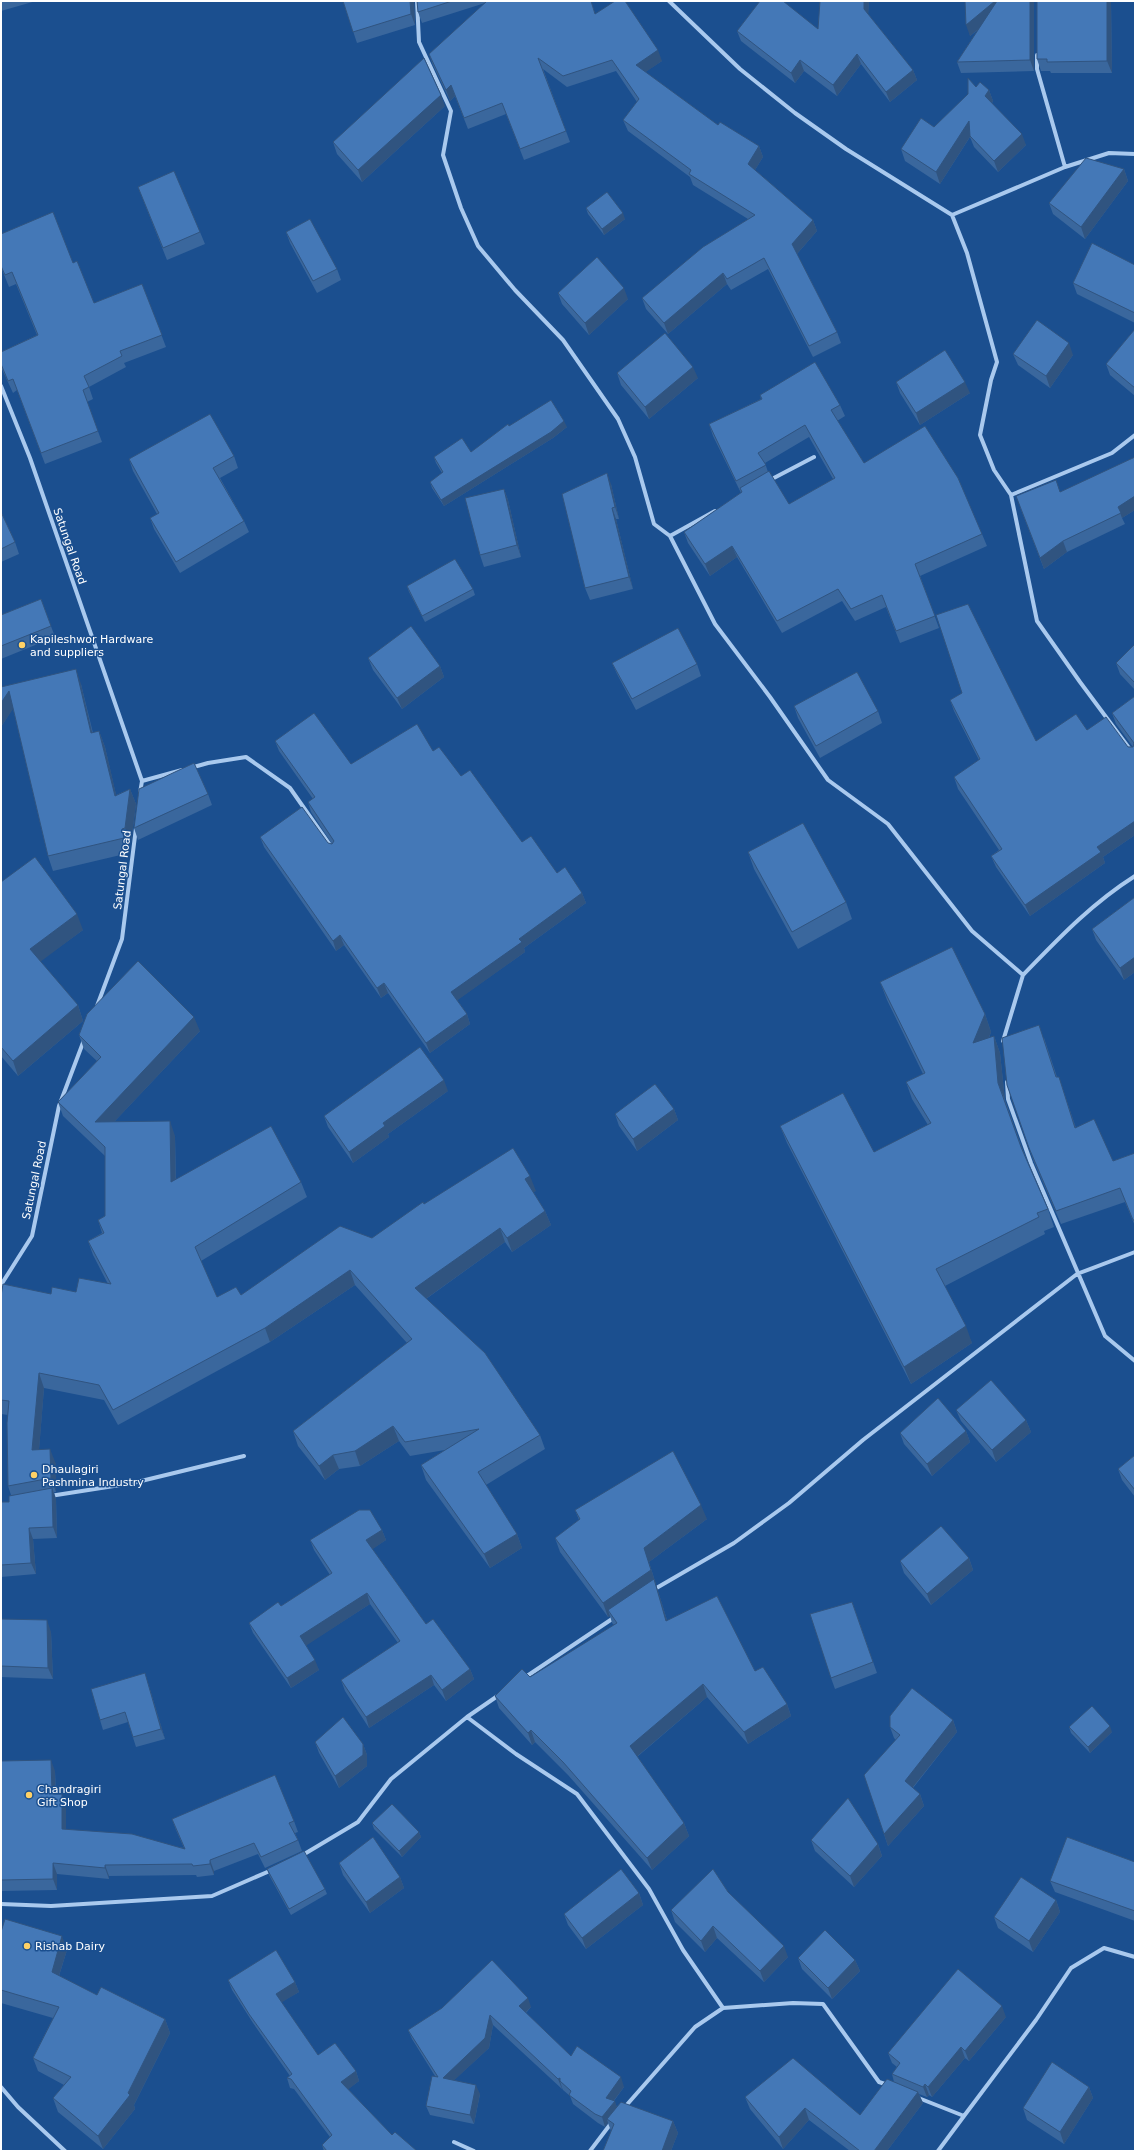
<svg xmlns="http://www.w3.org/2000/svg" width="1136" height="2152" viewBox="0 0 1136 2152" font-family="'DejaVu Sans',sans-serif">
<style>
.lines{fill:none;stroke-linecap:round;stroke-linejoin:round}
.minor{stroke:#a9c9ee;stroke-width:4}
.wall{fill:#3a679d;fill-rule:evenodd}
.shaded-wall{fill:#305480}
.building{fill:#4478b7;stroke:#305480}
.poi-dot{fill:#ffd166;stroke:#1b4f8f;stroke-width:1.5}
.labels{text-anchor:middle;stroke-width:3;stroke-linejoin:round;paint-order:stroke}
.street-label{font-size:11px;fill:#fff;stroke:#1b4f8f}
.poi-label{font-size:11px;fill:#fff;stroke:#1b4f8f;text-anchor:start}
</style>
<rect width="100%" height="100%" fill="#1b4f8f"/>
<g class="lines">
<path class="minor" d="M417,1L419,42L451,111L443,155L461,208L478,246L515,290L563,340L618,419L635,457L654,524L670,536
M669,1L740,69L795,113L846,149L952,215L967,253L997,362L991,380L980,435L994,470L1011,495L1112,453L1135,435
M1037,55V69L1065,167
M952,215L1065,167L1109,153L1135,154
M1,386L30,458L142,781L140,793
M770,480L814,457
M1011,495L1037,621L1080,682L1135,756
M715,511L670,536L715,624L770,697L828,780L888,824L972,931L1023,975L1003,1041
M190,768L208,763L246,757L290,788L332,848
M142,781L182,770
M1023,975C1059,938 1091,904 1135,876
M97,1006L122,939L136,828
M1007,1082L1008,1099L1031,1163L1105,1336L1135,1361
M1,1285L32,1236L59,1106L84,1040
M50,1496L133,1483L244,1456
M653,1590L734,1543L789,1503L863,1440L1077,1274L1135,1252
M524,1678L615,1617
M467,1717L516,1754L577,1794L649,1889L683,1950L723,2008L793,2003L823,2004L879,2082L888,2085
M301,1856L358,1822L391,1779L467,1717L499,1695
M1,1904L51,1906L212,1896L272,1870
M1,2087L18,2107L65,2151
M916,2097L964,2116L938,2151
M624,2108L695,2027L723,2008
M964,2116L1036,2020L1071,1968L1104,1948L1135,1957
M454,2142L474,2151
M590,2151L612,2122"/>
</g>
<path class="wall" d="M1,1H36L1,11Z
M343,1H414L415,25L357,43Z
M417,1H591L595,14L662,61L645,72L718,125L759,146L763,157L755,170L813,220L817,231L797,254L837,332L841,343L813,357L768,269L731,290L727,284L668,334L646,309L642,298L748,219L693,185L690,177L628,131L623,120L637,102L616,71L567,87L543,69L570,142L524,160L506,114L468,129L455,96L450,101L433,65L429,54L485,3L422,23L418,12Z
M820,1H869L868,14L913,70L917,80L890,102L861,64L837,96L804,71L795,83L741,41L737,31L818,29Z
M965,1H1034V71L961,73L957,62L978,30L970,36Z
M1037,1H1111L1112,73H1051L1050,71H1041L1037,59Z
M976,87L989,90L993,101L992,103L1026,145L998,172L974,147L970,137L940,184L905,161L901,149L934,127Z
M445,106L362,182L337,154L333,142Z
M1124,169L1128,181L1085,239L1053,214L1049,203Z
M138,187L200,232L205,244L167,260Z
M586,208L625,219L604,235L588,214Z
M286,232L337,269L341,280L317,293L290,243Z
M1,234L73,263L94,303L142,284L166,347L124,363L126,367L89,387L93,399L87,402L102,442L45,464L17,390L13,393L1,367V352L37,335L16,284L9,287L1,267Z
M1135,265V323L1077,294L1073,283Z
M558,293L628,299L589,335L562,304Z
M1135,329V396L1110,375L1106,364Z
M1013,354L1073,355L1050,388L1018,365Z
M617,373L698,378L649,419L621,385Z
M896,382L970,393L920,425L900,393Z
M760,395L840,405L845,416L837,421L864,463L982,534L987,546L920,576L939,628L900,643L886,607L855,621L842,601L782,633L737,557L710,576L688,543L684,532L741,493L713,436L709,424L761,399ZM809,437L833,479L789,504L768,472L765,463Z
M509,426L567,427L553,438L444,506L432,488L430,482L442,473L436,463L434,457L471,452Z
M234,456L238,468L220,478L244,521L249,532L180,573L154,529L150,518L157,514L133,471L129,459Z
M611,484L619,519H616L633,589L590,600L585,588Z
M504,489L508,500L521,557L484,567L480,555Z
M1060,492L1135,510L1122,518L1125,524L1067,552L1044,569L1020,507Z
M1,512L15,542L19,554L1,562Z
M407,586L473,589L475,595L425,622L409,592Z
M41,599L55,637L1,659V615Z
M1135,644V690L1120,674L1116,663Z
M368,658L440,666L444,677L402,709L373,670Z
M612,663L697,664L701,676L636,710L617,674Z
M81,684L93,733L99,731L105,747L116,795L130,789L136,804L131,843L128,844L129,853L53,871L48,856L13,708L1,727V687Z
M1135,696V835L1103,857L1105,863L1030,916L996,867L991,856L999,850L958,789L954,777L979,760L954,711L950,700L1036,741L1133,747L1116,724L1112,713Z
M794,706L878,711L882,723L820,758L798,718Z
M275,741L351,764L433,751L461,776L522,842L557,873L582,893L586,903L524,948L525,952L457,1000L467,1014L470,1024L430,1053L388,993L381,998L344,945L336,951L264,847L260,837L332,844L311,812L308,802L313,799L279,751Z
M208,794L212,805L138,840L134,828Z
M748,852L846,902L852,919L798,949L754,869Z
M1,882L83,930L40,961L78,1005L83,1021L18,1076L1,1056Z
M1135,897V972L1124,980L1096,940L1092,929Z
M880,982L985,1014L991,1032L989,1038L994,1036L1000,1053L1005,1100L1022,1148L1048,1209L1054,1227L1044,1231L1045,1234L945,1286L972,1343L911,1384L787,1143L780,1126L874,1152L928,1125L912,1099L906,1082L923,1074L887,1000Z
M200,1031L114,1122L175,1136L176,1179L301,1182L307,1197L201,1261L217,1297L241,1295L372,1238L424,1204L536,1191L533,1192L545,1211L551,1225L512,1252L505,1242L426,1299L540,1435L545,1449L486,1485L517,1534L522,1548L490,1568L426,1480L421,1465L445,1450L410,1456L399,1441L360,1466L339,1469L325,1480L298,1446L293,1431L407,1343L355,1285L270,1342L118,1425L104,1400L44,1388L39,1449L56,1464V1492H54L56,1499L57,1538L33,1539L36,1574L1,1577V1502H9L11,1495L8,1486V1415L1,1414V1296L51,1294L76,1292L108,1284L93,1255L88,1241L102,1233L98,1220L105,1216V1156L63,1116L58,1102L97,1061L84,1049L79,1035Z
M1044,1038L1057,1077L1063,1090L1076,1128L1113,1161L1135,1153V1226L1125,1202L1061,1224L1034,1162L1007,1085Z
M448,1091L388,1134L389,1137L353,1163L328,1127L324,1116Z
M674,1109L678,1120L637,1151L619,1126L615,1114Z
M956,1410L1026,1420L1031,1432L996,1462L961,1421Z
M966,1431L970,1442L932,1476L904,1444L900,1433Z
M1135,1455V1497L1122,1480L1118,1469Z
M575,1510L707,1519L649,1562L667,1620L755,1671L787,1704L791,1716L748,1744L707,1697L637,1757L684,1823L689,1836L652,1870L568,1775L535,1742L532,1745L499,1708L495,1696L530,1677L614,1625L612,1623L610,1616L608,1617L560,1552L555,1538L579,1520Z
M382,1530L386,1540L372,1549L426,1624L470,1669L474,1679L446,1701L434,1685L369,1728L345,1691L341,1680L398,1643L370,1604L306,1645L319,1670L291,1688L253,1633L249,1623L281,1606L330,1575L314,1550L310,1540Z
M969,1558L973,1570L931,1605L904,1573L900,1561Z
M852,1602L877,1673L835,1689L831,1678Z
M1,1619L51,1632L53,1679L1,1677Z
M148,1683L165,1739L136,1747L128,1722L103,1730L100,1720Z
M953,1720L957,1732L913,1788L920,1794L924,1806L888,1846L884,1834L896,1740L894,1738L890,1727Z
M1069,1727L1112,1732L1090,1753L1071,1733Z
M315,1742L363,1744L367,1755V1766L339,1788L319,1753Z
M1,1761L55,1771L56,1794L66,1805V1829L184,1848L176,1830L172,1819L294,1821L298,1832L295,1833L298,1840L302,1851L265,1868L258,1854L214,1871V1875L197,1877L196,1875L109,1876V1879L57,1874V1890L1,1891Z
M372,1823L419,1832L421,1837L402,1857L374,1829Z
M811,1840L878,1844L882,1856L854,1887L815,1851Z
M1135,1862V1921L1055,1892L1050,1881Z
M339,1863L400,1877L404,1888L370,1913L343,1875Z
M267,1869L325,1889L327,1894L291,1915L269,1875Z
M728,1892L788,1957L764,1982L717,1938L705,1952L675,1922L671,1910Z
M639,1893L643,1905L586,1949L568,1925L564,1914Z
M1056,1900L1060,1912L1033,1952L998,1928L994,1917Z
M1,1932L67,1950L59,1976L97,1995L165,2019L170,2033L134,2105L135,2109L103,2149L58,2112L53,2098L64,2085L38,2071L33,2058L53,2018L1,2003Z
M798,1958L855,1960L860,1971L832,1999L802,1969Z
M228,1980L295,1982L299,1992L281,2002L318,2055L356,2071L359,2081L348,2089L392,2135L417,2151H324L322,2145L330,2137L294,2089L290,2088L287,2078L290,2076L253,2023L232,1990Z
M531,2007L526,2013L571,2056L624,2087L614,2101L617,2107L673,2121L678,2133L671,2151H603L611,2131L608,2123L605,2127L598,2123L573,2104L570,2096L563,2090L562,2088V2089L493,2025L489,2048L454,2080L480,2094L474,2124L430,2115L426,2106L435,2076L412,2039L408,2030Z
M1006,2017L969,2061L965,2058L932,2097L929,2095L927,2097L919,2094L923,2103L887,2151H850L809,2120L783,2149L750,2109L745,2097L860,2115L894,2082L892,2074L897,2067L892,2063L888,2053Z
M1089,2087L1093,2098L1064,2144L1027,2120L1023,2108Z"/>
<path class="shaded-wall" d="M410,1H414L415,25L411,14Z
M864,1H869L868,19L864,9Z
M995,1H999L1002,10L970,36L966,25Z
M1030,1H1034V71L1030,60Z
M1107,1H1111L1112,73L1107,61Z
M658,50L662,61L640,76L636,65Z
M857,54L861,64L837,96L833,85Z
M800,60L804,71L795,83L791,73Z
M913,70L917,80L890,102L886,92Z
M451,85L455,96L450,101L446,90Z
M989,90L993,101L989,107L985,96Z
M441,95L445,106L362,182L358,170Z
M969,121L973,132L940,184L936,172Z
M1022,134L1026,145L998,172L994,161Z
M759,146L763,157L752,175L748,164Z
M1124,169L1128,181L1085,239L1081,227Z
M623,213L625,219L604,235L602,229Z
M813,220L817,231L796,255L792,244Z
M723,273L727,284L668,334L664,323Z
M624,288L628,299L589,335L585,323Z
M1069,343L1073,355L1050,388L1046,376Z
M693,367L698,378L649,419L645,407Z
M965,382L970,393L920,425L916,413Z
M564,421L567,427L553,438L444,506L441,500Z
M607,473L611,484L619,519L615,507Z
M504,489L508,500L521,557L517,545Z
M1135,496V510L1122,518L1118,507Z
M612,508L616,519L633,589L629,577Z
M1063,541L1067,552L1044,569L1040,558Z
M732,546L737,557L710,576L705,564Z
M440,666L444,677L402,709L397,698Z
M76,669L81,684L96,749L91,733Z
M9,691L15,706L1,727V703Z
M99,731L105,747L120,811L115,796Z
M130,789L136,804L131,843L125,828Z
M1135,821V835L1103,857L1105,863L1030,916L1025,905L1097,847Z
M122,829L128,844L129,853L124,838Z
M582,893L586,903L524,948L525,952L455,1002L451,992L519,939Z
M77,914L83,930L36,965L30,949Z
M340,935L344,945L336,951L333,941Z
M1135,957V972L1124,980L1120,968Z
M384,983L388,993L381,998L377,988Z
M78,1005L83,1021L18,1076L13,1061Z
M467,1014L470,1024L430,1053L426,1043Z
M985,1014L991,1032L980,1061L973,1043Z
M194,1017L200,1031L100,1137L95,1122Z
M994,1036L1000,1053L1005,1100L998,1083Z
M1059,1077L1063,1090L1080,1141L1075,1128Z
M444,1080L448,1091L388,1134L389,1137L353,1163L349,1152L383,1123Z
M674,1109L678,1120L637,1151L633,1139Z
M170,1121L175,1136L176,1196L171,1182Z
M530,1176L536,1191L530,1194L525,1179Z
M545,1211L551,1225L512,1252L507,1238Z
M500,1228L505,1242L420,1303L415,1288Z
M350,1270L355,1285L270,1342L265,1328Z
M966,1326L972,1343L911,1384L904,1367Z
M39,1373L44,1388L38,1464L32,1450Z
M1026,1420L1031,1432L996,1462L992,1450Z
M393,1426L399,1441L360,1466L355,1451Z
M966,1431L970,1442L932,1476L927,1464Z
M50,1449L56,1464V1492L51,1478Z
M333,1455L339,1469L325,1480L319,1466Z
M52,1488L56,1499L57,1538L53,1527Z
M701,1505L707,1519L649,1562L671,1633L608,1610L610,1616L608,1617L603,1603L644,1548Z
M29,1528L33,1539L36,1574L31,1563Z
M382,1530L386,1540L370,1551L366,1540Z
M517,1534L522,1548L490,1568L484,1554Z
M969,1558L973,1570L931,1605L927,1594Z
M367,1593L370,1604L304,1647L300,1636Z
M47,1620L51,1632L53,1679L48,1668Z
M315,1660L319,1670L291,1688L287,1678Z
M470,1669L474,1679L446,1701L442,1690Z
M145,1673L148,1683L165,1739L161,1729Z
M431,1675L434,1685L369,1728L366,1717Z
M703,1684L707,1697L634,1759L630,1746Z
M787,1704L791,1716L748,1744L744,1732Z
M953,1720L957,1732L909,1792L905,1781Z
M1110,1726L1112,1732L1090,1753L1088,1747Z
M531,1730L535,1742L532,1745L528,1733Z
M363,1744L367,1755V1766L339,1788L335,1776Z
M51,1760L55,1771L56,1805L52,1794Z
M62,1794L66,1805V1840L62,1829Z
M920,1794L924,1806L888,1846L884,1834Z
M684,1823L689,1836L652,1870L647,1858Z
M419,1832L421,1837L402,1857L399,1851Z
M878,1844L882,1856L854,1887L850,1876Z
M210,1860L214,1871V1875L210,1864Z
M53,1863L57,1874V1890L53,1879Z
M105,1865L109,1876V1879L105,1868Z
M400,1877L404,1888L370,1913L366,1902Z
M639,1893L643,1905L586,1949L582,1938Z
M1056,1900L1060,1912L1033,1952L1029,1941Z
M713,1926L717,1938L705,1952L701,1941Z
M62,1936L67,1950L56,1985L52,1972Z
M784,1946L788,1957L764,1982L760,1971Z
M855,1960L860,1971L832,1999L828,1988Z
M295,1982L299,1992L279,2004L276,1994Z
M528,1998L531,2007L522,2016L519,2006Z
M1002,2006L1006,2017L969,2061L965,2051Z
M490,2015L493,2025L489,2048L447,2087L443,2078Z
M165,2019L170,2033L134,2105L135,2109L103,2149L98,2136L128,2093Z
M961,2047L965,2058L932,2097L928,2087Z
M356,2071L359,2081L345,2092L341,2082Z
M621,2077L624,2087L609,2107L606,2098Z
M560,2078V2081L562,2088V2089L558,2079Z
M925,2084L929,2095L927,2097L923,2087Z
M476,2085L480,2094L474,2124L470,2115Z
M1089,2087L1093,2098L1064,2144L1060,2132Z
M918,2092L923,2103L887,2151H874Z
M615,2101L618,2111L607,2119L608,2123L605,2127L602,2117Z
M805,2108L809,2120L783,2149L779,2137Z
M673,2121L678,2133L671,2151H662Z"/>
<path class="building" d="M343,1H410L411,14L353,32Z
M417,1H452L418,12Z
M487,1H591L595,14L615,1H625L658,50L636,65L718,125L720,122L759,146L748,164L813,220L792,244L837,332L809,346L764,258L727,279L723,273L664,323L642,298L703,247L755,215L689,174L691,170L623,120L639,99L612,60L563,76L538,58L566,131L520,149L502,103L464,118L451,85L446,90L429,54Z
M760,1H783L818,29L820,1H864V9L913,70L886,92L857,54L833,85L800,60L791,73L737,31Z
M965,1H995L966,25Z
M997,1H1030V60L957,62Z
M1037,1H1107V61L1047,62V59H1037Z
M424,58L441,95L358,170L333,142Z
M968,78L976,87L980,82L989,90L985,96L1022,134L994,161L970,136L969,121L936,172L901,149L921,118L934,127L968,94Z
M1086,158L1124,169L1081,227L1049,203Z
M174,171L200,232L163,248L138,187Z
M607,192L623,213L602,229L586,208Z
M53,212L73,263L77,261L94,303L142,284L162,335L120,351L122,356L84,376L89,387L83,390L98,431L41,453L13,379L8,381L1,364V352L38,335L12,272L5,275L1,266V234Z
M310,219L337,269L313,281L286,232Z
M1092,243L1135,265V313L1073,283Z
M597,257L624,288L585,323L558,293Z
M1037,320L1069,343L1046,376L1013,354Z
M1135,329V388L1106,364Z
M665,333L693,367L645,407L617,373Z
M945,350L965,382L916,413L896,382Z
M815,362L840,405L831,410L864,463L925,426L958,478L982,534L915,564L935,616L896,631L882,595L851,609L838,589L777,621L732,546L705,564L684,532L742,492L740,488L769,471L789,504L835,478L805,425L758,453L766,465L736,481L709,424L762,399L760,395Z
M551,400L564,421L551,432L441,500L430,482L443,472L434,457L462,438L471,452L508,424L509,426Z
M210,414L234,456L213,468L244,521L176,562L150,518L159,513L129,459Z
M1135,457V496L1118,507L1121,513L1063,541L1040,558L1016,496L1056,480L1060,492Z
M607,473L615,507L612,508L629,577L585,588L562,494Z
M504,489L517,545L480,555L465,498Z
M1,512L15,542L1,549Z
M455,559L473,589L422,616L407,586Z
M41,599L51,626L1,646V615Z
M968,604L1036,741L1076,714L1087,730L1106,717L1128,747H1133L1134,743L1112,713L1135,696V821L1097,847L1101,852L1025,905L991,856L1002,849L954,777L980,759L950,700L962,693L936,615Z
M411,626L440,666L397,698L368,658Z
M678,628L697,664L632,699L612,663Z
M1135,644V683L1116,663Z
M76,669L91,733L99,731L115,796L130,789L125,828L122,829L124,838L48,856L9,691L1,703V687Z
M857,672L878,711L816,746L794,706Z
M314,713L351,764L417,724L433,751L439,747L461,776L470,770L522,842L531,836L557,873L565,867L582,893L519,939L522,942L451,992L467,1014L426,1043L384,983L377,988L340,935L333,941L260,837L302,807L328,843L332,844L334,841L308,802L315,797L275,741Z
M194,763L208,794L134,828L139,789Z
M803,823L846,902L792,932L748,852Z
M35,857L77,914L30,949L78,1005L13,1061L1,1047V882Z
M1135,897V957L1120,968L1092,929Z
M952,947L985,1014L973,1043L994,1036L998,1083L1021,1147L1048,1209L1037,1213L1039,1217L936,1269L966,1326L904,1367L780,1126L843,1093L874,1152L931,1123L906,1082L925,1073L880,982Z
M138,961L194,1017L95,1122L170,1121L171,1182L271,1126L301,1182L195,1247L217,1297L236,1287L241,1295L340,1226L372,1238L423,1202L424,1204L513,1148L530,1176L525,1179L545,1211L507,1238L500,1228L415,1288L485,1353L540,1435L478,1472L517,1534L484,1554L421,1465L479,1429L405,1442L393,1426L355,1451L333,1455L319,1466L293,1431L412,1339L350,1270L265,1328L113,1410L99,1385L39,1373L32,1450L50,1449L51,1478L8,1486L7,1423L9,1401L1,1400V1296L3,1284L51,1294L52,1287L76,1292L79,1278L111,1284L88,1241L104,1233L98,1220L105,1216V1147L58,1102L101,1057L79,1035L87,1014Z
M1039,1025L1056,1077H1059L1075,1128L1094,1119L1113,1161L1135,1153V1220H1133L1120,1188L1056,1211L1029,1148L1007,1085L1002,1038Z
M420,1047L444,1080L383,1123L385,1126L349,1152L324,1116Z
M655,1084L674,1109L633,1139L615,1114Z
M991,1380L1026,1420L992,1450L956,1410Z
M938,1398L966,1431L927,1464L900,1433Z
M673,1451L701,1505L644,1548L651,1570L603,1603L555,1538L580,1519L575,1510Z
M1135,1455V1490L1118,1469Z
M52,1488L53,1527L29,1528L31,1563L1,1565V1502H9V1496Z
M359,1510H370L382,1530L366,1540L426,1624L433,1619L470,1669L442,1690L431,1675L366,1717L341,1680L400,1641L367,1593L300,1636L315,1660L287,1678L249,1623L278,1602L281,1606L332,1573L310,1540Z
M941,1526L969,1558L927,1594L900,1561Z
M654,1579L666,1621L717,1596L755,1671L763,1667L787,1704L744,1732L703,1684L630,1746L684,1823L647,1858L563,1762L531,1730L528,1733L495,1696L522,1669L530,1677L617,1623L608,1610Z
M852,1602L873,1662L831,1678L810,1614Z
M1,1619L47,1620L48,1668L1,1666Z
M145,1673L161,1729L133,1737L125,1712L100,1720L91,1689Z
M912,1688L953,1720L905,1781L920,1794L884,1834L864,1775L900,1735L890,1727V1716Z
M1092,1706L1110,1726L1088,1747L1069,1727Z
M343,1717L363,1744V1755L335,1776L315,1742Z
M51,1760L52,1794H62V1829L132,1834L185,1849L172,1819L275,1775L294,1821L289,1823L298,1840L261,1857L254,1843L210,1860V1864L193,1866L192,1864L105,1865V1868L53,1863V1879L1,1880V1761Z
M848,1798L878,1844L850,1876L811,1840Z
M392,1804L419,1832L399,1851L372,1823Z
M373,1837L400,1877L366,1902L339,1863Z
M1067,1837L1135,1862V1911L1050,1881Z
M304,1851L325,1889L289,1909L267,1869Z
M621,1869L639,1893L582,1938L564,1914Z
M713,1869L728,1892L784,1946L760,1971L713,1926L701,1941L671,1910Z
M1021,1877L1056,1900L1029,1941L994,1917Z
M5,1919L62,1936L52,1972L97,1995L101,1987L165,2019L128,2093L130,2095L98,2136L53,2098L71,2077L33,2058L59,2007L1,1990V1932Z
M825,1930L855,1960L828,1988L798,1958Z
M276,1950L295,1982L276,1994L318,2055L335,2043L356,2071L341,2082L392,2135L395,2132L417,2151H327L322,2145L332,2135L291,2079L287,2078L292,2074L249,2014L228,1980Z
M492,1960L528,1998L519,2006L571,2056L577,2046L621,2077L606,2098L615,2101L602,2117L595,2114L569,2095L571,2091L560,2081V2078L558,2079L490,2015L485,2038L443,2078L476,2085L470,2115L426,2106L432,2076L438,2077L408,2030L442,2008Z
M958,1969L1002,2006L965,2051L961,2047L928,2087L925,2084L923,2087L892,2074L900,2063L888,2053Z
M793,2058L860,2115L887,2079L918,2092L874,2151H860L805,2108L779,2137L745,2097Z
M1052,2062L1089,2087L1060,2132L1023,2108Z
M621,2102L673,2121L662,2151H603L614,2124L607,2119Z"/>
<g class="poi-dot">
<circle cx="22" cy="645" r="4"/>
<circle cx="34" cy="1475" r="4"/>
<circle cx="29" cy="1795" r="4"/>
<circle cx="27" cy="1946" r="4"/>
</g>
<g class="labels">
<g class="street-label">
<text transform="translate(70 546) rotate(71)" y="4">Satungal Road</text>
<text transform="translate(122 870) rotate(-83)" y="4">Satungal Road</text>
<text transform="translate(34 1180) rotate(-78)" y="4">Satungal Road</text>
</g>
<g class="poi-label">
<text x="30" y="643">Kapileshwor Hardware<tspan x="30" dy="13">and suppliers</tspan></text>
<text x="42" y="1473">Dhaulagiri<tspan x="42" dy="13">Pashmina Industry</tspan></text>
<text x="37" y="1793">Chandragiri<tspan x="37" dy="13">Gift Shop</tspan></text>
<text x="35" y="1950">Rishab Dairy</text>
</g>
</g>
<rect width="1136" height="2152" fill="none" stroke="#ffffff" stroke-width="4"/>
</svg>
